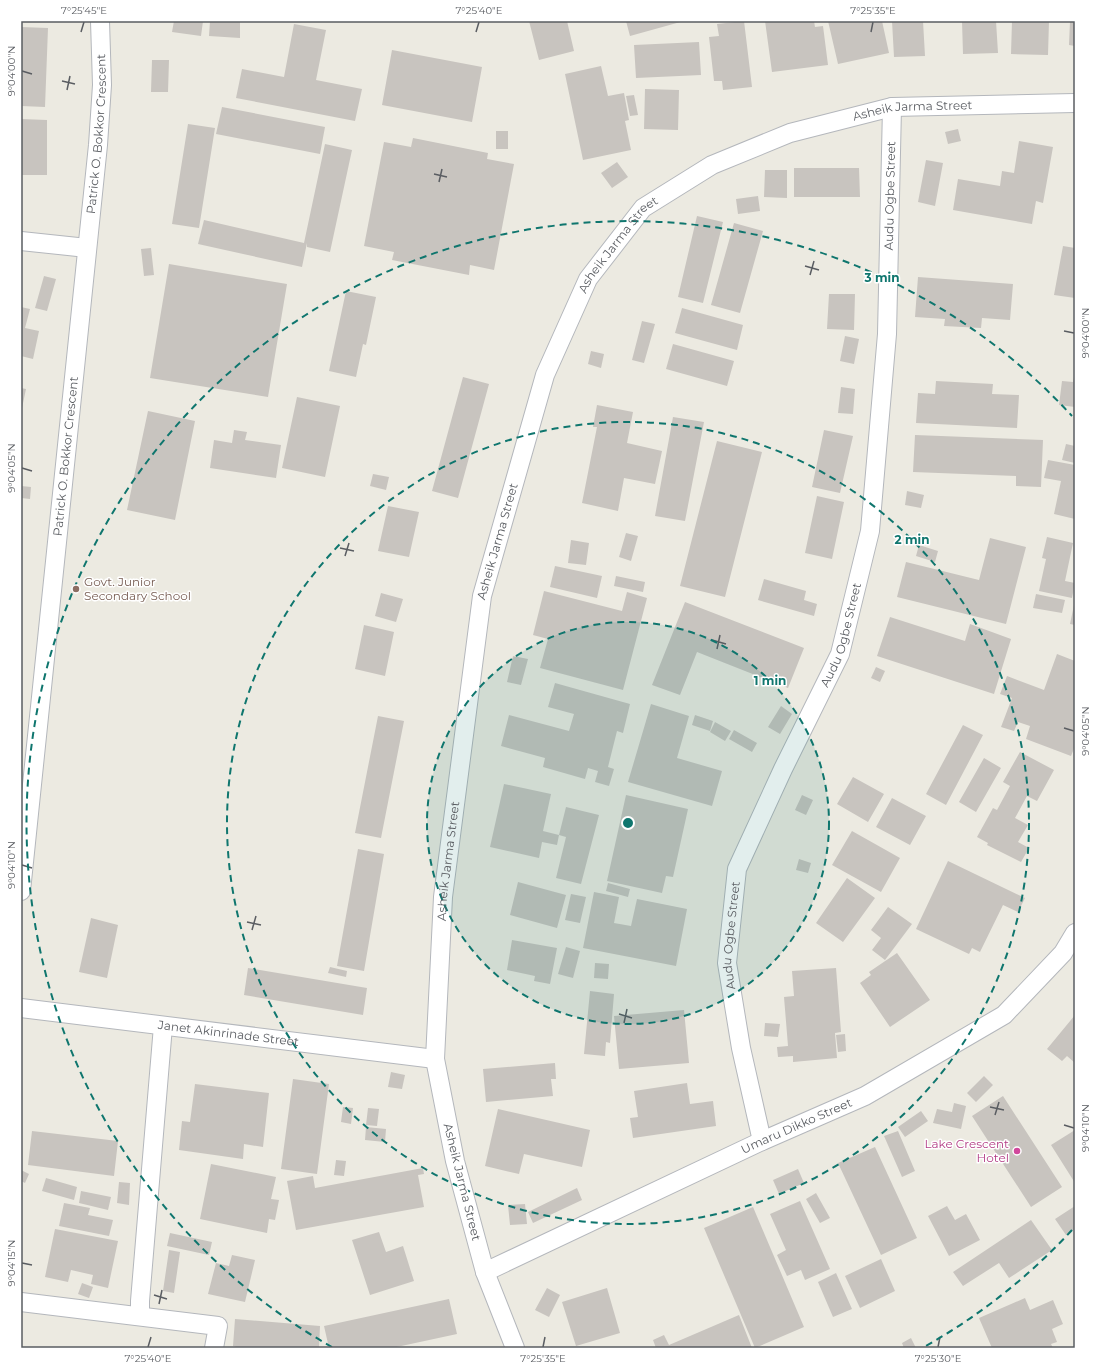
<svg xmlns="http://www.w3.org/2000/svg" width="1096" height="1369" viewBox="0 0 1096 1369" font-family="Montserrat,sans-serif">
<style>
.building{fill:#c8c4bf}
.lines{fill:none;stroke-linecap:round;stroke-linejoin:round}
.street-casing{stroke:#b4b7bc;stroke-width:20}
.street{stroke:#fff;stroke-width:18}
.ticks{fill:none;stroke:#5a5d62;stroke-width:1.5}
.ring{fill:none;stroke:#0f766e;stroke-width:2;stroke-dasharray:7 5}
.education-dot{fill:#8d6e63;stroke:#fff;stroke-width:1.5}
.hotel-dot{fill:#d1479c;stroke:#fff;stroke-width:1.5}
.labels{text-anchor:middle;stroke-width:3;stroke-linejoin:round;paint-order:stroke}
.street-label{font-size:12px;fill:#5a5d62;stroke:#fff}
.education-label{font-size:12px;fill:#785e54;stroke:#fff;text-anchor:start}
.hotel-label{font-size:12px;fill:#b23c85;stroke:#fff;text-anchor:end}
.centre{fill:#0f766e;stroke:#fff;stroke-width:2}
.ring-label{font-size:12px;text-anchor:middle;font-weight:bold;fill:#0f766e;stroke:#fff;stroke-width:3;stroke-linejoin:round;paint-order:stroke}
.neatline{fill:none;stroke:#5a5d62;stroke-width:1.5}
.ticks-label{font-size:10px;text-anchor:middle;fill:#5a5d62}
</style>
<rect width="100%" height="100%" fill="#eceae1"/>
<path class="building" d="M174,21H203L201,36L172,32Z
M210,21H240V38L209,36Z
M529,21H567L574,51L539,60Z
M626,21H684L630,36Z
M744,21L752,87L723,90L722,81H714L709,37L719,36L717,24Z
M765,21H814L815,27L823,26L828,65L772,72Z
M828,21H882L889,53L838,64Z
M892,21H923L925,56L894,57Z
M962,21H996L998,53L963,54Z
M1012,21H1049L1048,55L1011,54Z
M1070,21H1075V46L1069,45Z
M294,24L326,30L316,80L362,89L355,121L236,98L242,69L284,77Z
M21,27L48,28L45,107L21,106Z
M699,42L701,75L636,78L634,45Z
M392,50L482,67L472,122L382,105Z
M152,60H169L168,92H151Z
M601,66L608,96L624,93L629,120L625,121L631,150L583,160L565,74Z
M645,89L679,90L678,130L644,129Z
M634,95L638,115L630,116L626,96Z
M222,107L325,127L320,154L216,134Z
M21,119L47,120V175H21Z
M188,124L215,128L199,228L172,224Z
M958,129L961,141L948,144L945,132Z
M496,131H508V149H496Z
M413,138L488,153L487,159L514,164L494,270L470,265L469,275L392,260L394,252L364,246L384,142L411,147Z
M1019,141L1053,147L1043,203L1036,201L1032,224L953,210L958,179L1000,186L1002,171L1014,173Z
M325,144L352,150L330,252L307,247V243L302,267L198,244L204,220L304,243Z
M926,160L943,163L935,206L918,202Z
M617,162L628,177L612,188L601,173Z
M794,168H859L860,197H794Z
M765,170H787V198L764,197Z
M758,196L760,211L738,214L736,199Z
M697,216L723,222L703,303L678,297Z
M734,223L763,231L740,313L711,305Z
M1063,246L1075,248V298L1054,295Z
M151,248L154,275L144,276L141,249Z
M169,264L287,284L268,397L150,378Z
M44,276L56,279L47,311L35,308Z
M918,277L1013,284L1010,320L982,318L981,328L944,326L945,319L915,317Z
M346,291L376,297L366,345L363,344L356,377L329,371Z
M829,294H855L854,330L827,329Z
M21,307L30,309L25,328L39,331L33,359L21,356Z
M682,308L743,325L737,350L675,333Z
M642,321L655,324L644,363L632,360Z
M845,336L859,339L854,364L840,361Z
M673,344L734,361L727,386L666,369Z
M591,351L604,354L601,368L588,364Z
M463,377L489,384L458,498L432,491Z
M1074,377L1075,407L1059,405L1062,381L1073,382Z
M936,381L993,384L992,394L1019,395L1017,428L916,423L918,393L935,394Z
M841,387L855,389L853,414L838,413Z
M21,388L26,389L22,408H21Z
M297,397L340,406L325,477L282,468Z
M597,405L633,412L627,443L662,451L655,484L624,478L618,511L582,503L597,427H593Z
M148,411L195,421L175,520L127,510Z
M673,417L704,422L685,521L655,516Z
M234,430L247,432L245,440L281,445L276,478L210,468L214,440L232,443Z
M824,430L853,436L840,493L812,487Z
M915,435L1043,440L1041,487L1016,486V476L913,472Z
M717,441L762,452L725,597L680,586Z
M1066,444L1075,446V463L1062,460Z
M1048,460L1075,465V519L1054,514L1061,481L1044,478Z
M373,474L389,477L386,490L370,486Z
M21,486L31,487L30,499L21,498Z
M907,491L924,495L921,508L905,505Z
M817,496L844,502L832,559L805,553Z
M388,506L419,512L409,557L378,551Z
M626,533L638,536L631,561L619,557Z
M1047,537L1073,543L1065,581L1075,583L1072,598L1039,591L1046,559L1042,558Z
M990,538L1026,547L1006,624L897,597L906,562L979,580Z
M571,540L589,543L586,565L568,563Z
M919,545L938,551L935,562L916,556Z
M555,566L602,576L597,598L550,587Z
M616,576L645,582L643,592L614,586Z
M764,579L806,591L804,600L817,604L814,616L758,600Z
M544,591L622,611L627,592L647,598L623,690L540,668L548,639L533,635Z
M381,593L403,599L396,622L375,616Z
M1036,594L1065,600L1062,613L1033,608Z
M685,602L804,648L788,688L697,652L680,695L652,685Z
M1074,605H1075V625L1070,624Z
M890,617L965,641L970,624L1011,639L994,694L877,656Z
M364,625L394,632L385,676L355,669Z
M1057,654L1075,661V746L1071,756L1026,739L1030,726L1018,722L1014,731L1001,727L1012,698L1000,694L1007,676L1044,690Z
M513,656L528,659L521,685L507,682Z
M876,667L885,671L880,682L871,678Z
M555,683L630,704L623,733L617,731L608,767L614,769L609,786L595,782L598,771L588,768L585,779L543,767L545,758L501,746L509,715L569,731L574,714L548,707Z
M651,704L689,716L677,758L722,771L712,806L628,782Z
M781,706L792,714L780,734L768,727Z
M695,715L713,721L710,731L692,725Z
M378,716L404,721L381,838L355,833Z
M715,722L731,731L725,741L710,732Z
M963,725L983,735L946,805L926,794Z
M734,730L757,743L752,752L729,739Z
M1020,752L1054,770L1037,801L1027,796L1015,818L1028,825L1018,842L1029,848L1021,862L987,845L988,843L977,837L993,808L997,810L1010,786L1003,782Z
M984,758L1001,768L976,812L959,802Z
M853,777L884,794L868,822L837,804Z
M504,784L551,794L543,831L559,835L566,807L599,815L581,884L556,878L566,837L559,835L557,845L542,842L539,858L490,847Z
M626,795L688,809L673,877L666,876L662,893L607,881Z
M802,795L813,800L806,815L795,810Z
M892,798L926,816L910,845L876,827Z
M852,831L900,858L881,892L832,865Z
M358,849L384,854L364,971L337,966Z
M799,859L811,863L808,873L796,870Z
M948,861L1025,898L1018,912L1003,905L980,952L972,948L969,954L916,929Z
M847,878L875,898L843,942L816,923Z
M518,882L566,895L557,928L510,915Z
M608,883L630,889L628,897L606,891Z
M594,892L619,897L614,923L631,926L637,899L687,909L676,966L583,948Z
M571,894L586,897L580,923L565,920Z
M888,907L912,924L885,960L872,950L881,938L871,930Z
M91,918L118,925L107,978L79,972Z
M512,940L557,948L550,984L534,981L535,976L507,970Z
M566,947L580,951L573,978L558,974Z
M897,953L930,1000L890,1027L860,983L871,975L869,972Z
M595,963L609,964L608,979L594,978Z
M330,967L347,971L346,977L328,973Z
M248,968L367,988L363,1015L244,995Z
M836,968L841,1032L835,1033L837,1058L793,1062V1056L778,1057L777,1047L788,1046L784,997L794,996L792,971Z
M590,991L614,994L610,1043L606,1042L605,1056L584,1054Z
M684,1010L689,1063L619,1069L614,1016Z
M1075,1015V1063L1067,1056L1062,1061L1047,1049Z
M765,1023L780,1024L778,1037L764,1036Z
M845,1034L846,1051L838,1052L836,1035Z
M555,1063L556,1079H551L553,1096L486,1102L483,1069Z
M391,1072L405,1075L402,1089L388,1087Z
M984,1076L993,1085L976,1102L967,1093Z
M293,1079L329,1084L317,1174L281,1169Z
M687,1083L690,1104L713,1101L716,1126L633,1138L630,1118L638,1117L634,1091Z
M195,1084L269,1093L263,1147L244,1144L243,1159L179,1150L182,1121L190,1122Z
M1003,1096L1062,1187L1031,1207L972,1116Z
M954,1103L966,1106L961,1129L933,1123L937,1109L952,1112Z
M343,1107L353,1108L351,1124L341,1122Z
M368,1108L379,1109L377,1126L366,1125Z
M498,1109L590,1130L582,1167L524,1154L519,1174L485,1166Z
M921,1111L928,1121L905,1137L898,1127Z
M366,1127L386,1129L385,1142L365,1140Z
M1075,1130V1183L1051,1145Z
M32,1131L118,1141L114,1176L28,1165Z
M898,1131L915,1171L902,1177L884,1136Z
M875,1147L917,1238L881,1255L838,1163Z
M336,1160L346,1161L344,1176L334,1175Z
M211,1164L276,1177L271,1199L279,1200L275,1220L269,1219L267,1233L200,1219Z
M423,1168L424,1174L418,1175L424,1207L296,1230L287,1181L313,1176L315,1188Z
M798,1169L804,1183L779,1194L773,1180Z
M21,1170L29,1174L25,1183L21,1181Z
M46,1178L77,1187L74,1200L42,1191Z
M119,1182L130,1183L129,1205L117,1203Z
M577,1188L582,1200L533,1223L528,1212Z
M81,1191L111,1197L108,1210L79,1203Z
M816,1193L830,1218L820,1223L806,1199Z
M800,1201L830,1269L805,1280L801,1270L787,1276L777,1255L786,1250L770,1214Z
M64,1203L90,1208L88,1215L113,1220L109,1236L59,1226Z
M525,1204L527,1224L510,1225L508,1205Z
M947,1206L955,1220L966,1214L980,1240L949,1256L928,1216Z
M1075,1206V1229L1066,1235L1055,1219Z
M753,1207L804,1327L755,1348L704,1228Z
M1031,1220L1052,1250L1009,1278L999,1263L963,1286L953,1272Z
M55,1229L118,1241L108,1288L91,1284L93,1275L71,1270L68,1282L45,1277Z
M379,1232L386,1252L403,1246L414,1281L370,1295L352,1240Z
M170,1233L212,1242L209,1255L167,1246Z
M169,1250L180,1252L174,1293L163,1291Z
M232,1255L255,1260L245,1302L208,1294L216,1263L229,1266Z
M881,1259L895,1291L860,1308L845,1276Z
M836,1273L852,1309L833,1317L818,1282Z
M82,1283L93,1287L89,1298L78,1294Z
M547,1288L560,1295L549,1317L535,1310Z
M607,1288L620,1333L576,1346L562,1302Z
M1025,1298L1030,1310L1053,1300L1063,1324L1052,1329L1057,1342L1051,1344L1053,1348H992L979,1318Z
M449,1299L457,1334L392,1348H329L324,1326Z
M739,1315L752,1348H656L653,1340L664,1335L669,1345Z
M235,1319L320,1326L319,1348H239L233,1346Z
M911,1338L916,1348H904L902,1343Z"/>
<g class="lines">
<defs>
<g id="street">
<path d="M21,241L87,248"/>
<path id="s1" d="M21,891L98,145L102,85L100,21"/>
<path id="s2" d="M21,1008L435,1059"/>
<path id="s3" d="M762,1141L741,1048L727,963L737,869L783,769L840,654L870,531L887,334L892,107"/>
<path id="s4" d="M485,1272L762,1141L865,1096L1004,1015L1063,953L1075,933"/>
<path d="M21,1302L218,1326L214,1348"/>
<path d="M140,1316V1301L163,1026"/>
<path id="s5" d="M515,1348L485,1272L455,1161L435,1059L443,897L482,596L545,375L588,279L643,208L712,165L790,133L892,107L1075,103"/>
</g>
</defs>
<use href="#street" class="street-casing"/>
<use href="#street" class="street"/>
</g>
<path class="ticks" d="M81,32L84,22M476,32L479,22M871,32L873,22M22,71L32,74M62,81L75,84M67,90L70,76M434,174L447,177M439,182L442,169M805,266L819,270M810,275L814,261M1064,331L1074,333M22,468L32,471M340,548L354,551M345,556L349,543M712,640L726,644M717,649L720,635M1064,728L1074,731M22,865L32,868M247,922L261,925M252,930L256,916M619,1014L632,1018M624,1023L627,1009M990,1107L1004,1110M995,1115L999,1102M1064,1125L1074,1128M22,1263L32,1265M154,1295L167,1299M159,1304L162,1290M148,1347L151,1337M543,1347L545,1337M938,1347L940,1337"/>
<circle cx="628" cy="823" r="201" fill="#0f766e" fill-opacity=".12"/>
<g class="ring">
<circle cx="628" cy="823" r="201"/>
<circle cx="628" cy="823" r="401"/>
<path d="M1072 1230A602 602 0 0 1 924 1347M332 1347A602 602 0 1 1 1072 416"/>
</g>
<circle class="education-dot" cx="76" cy="589" r="4"/>
<circle class="hotel-dot" cx="1017" cy="1151" r="4"/>
<g class="labels">
<g class="street-label">
<text dy="4" stroke="none"><textPath href="#s5" startOffset="1482">Asheik Jarma Street</textPath></text>
<text dy="4" stroke="none"><textPath href="#s1" startOffset="761">Patrick O. Bokkor Crescent</textPath></text>
<text dy="4" stroke="none"><textPath href="#s3" startOffset="977">Audu Ogbe Street</textPath></text>
<text dy="4" stroke="none"><textPath href="#s5" startOffset="1147">Asheik Jarma Street</textPath></text>
<text dy="4" stroke="none"><textPath href="#s1" startOffset="437">Patrick O. Bokkor Crescent</textPath></text>
<text dy="4" stroke="none"><textPath href="#s5" startOffset="823">Asheik Jarma Street</textPath></text>
<text dy="4" stroke="none"><textPath href="#s3" startOffset="533">Audu Ogbe Street</textPath></text>
<text dy="4" stroke="none"><textPath href="#s5" startOffset="499">Asheik Jarma Street</textPath></text>
<text dy="4" stroke="none"><textPath href="#s3" startOffset="209">Audu Ogbe Street</textPath></text>
<text dy="4" stroke="none"><textPath href="#s2" startOffset="209">Janet Akinrinade Street</textPath></text>
<text dy="4" stroke="none"><textPath href="#s4" startOffset="344">Umaru Dikko Street</textPath></text>
<text transform="translate(462 1182) rotate(76)" y="4">Asheik Jarma Street</text>
</g>
<g class="education-label">
<text x="84" y="586">Govt. Junior<tspan x="84" dy="14">Secondary School</tspan></text>
</g>
<g class="hotel-label">
<text x="1009" y="1148">Lake Crescent<tspan x="1009" dy="14">Hotel</tspan></text>
</g>
</g>
<circle cx="628" cy="823" r="6" class="centre"/>
<g class="ring-label">
<text x="882" y="282">3 min</text>
<text x="912" y="544">2 min</text>
<text x="770" y="685">1 min</text>
</g>
<rect width="1096" height="1369" fill="none" stroke="#ffffff" stroke-width="44"/>
<rect x="22" y="22" width="1052" height="1325" class="neatline"/>
<g class="ticks-label">
<text x="84" y="14">7°25'45"E</text>
<text x="479" y="14">7°25'40"E</text>
<text x="873" y="14">7°25'35"E</text>
<text transform="translate(11 71) rotate(-90)" y="4">9°04'00"N</text>
<text transform="translate(1085 333) rotate(-90)" y="4">9°04'00"N</text>
<text transform="translate(11 468) rotate(-90)" y="4">9°04'05"N</text>
<text transform="translate(1085 731) rotate(-90)" y="4">9°04'05"N</text>
<text transform="translate(11 865) rotate(-90)" y="4">9°04'10"N</text>
<text transform="translate(1085 1128) rotate(-90)" y="4">9°04'10"N</text>
<text transform="translate(11 1263) rotate(-90)" y="4">9°04'15"N</text>
<text x="148" y="1362">7°25'40"E</text>
<text x="543" y="1362">7°25'35"E</text>
<text x="938" y="1362">7°25'30"E</text>
</g>
</svg>
